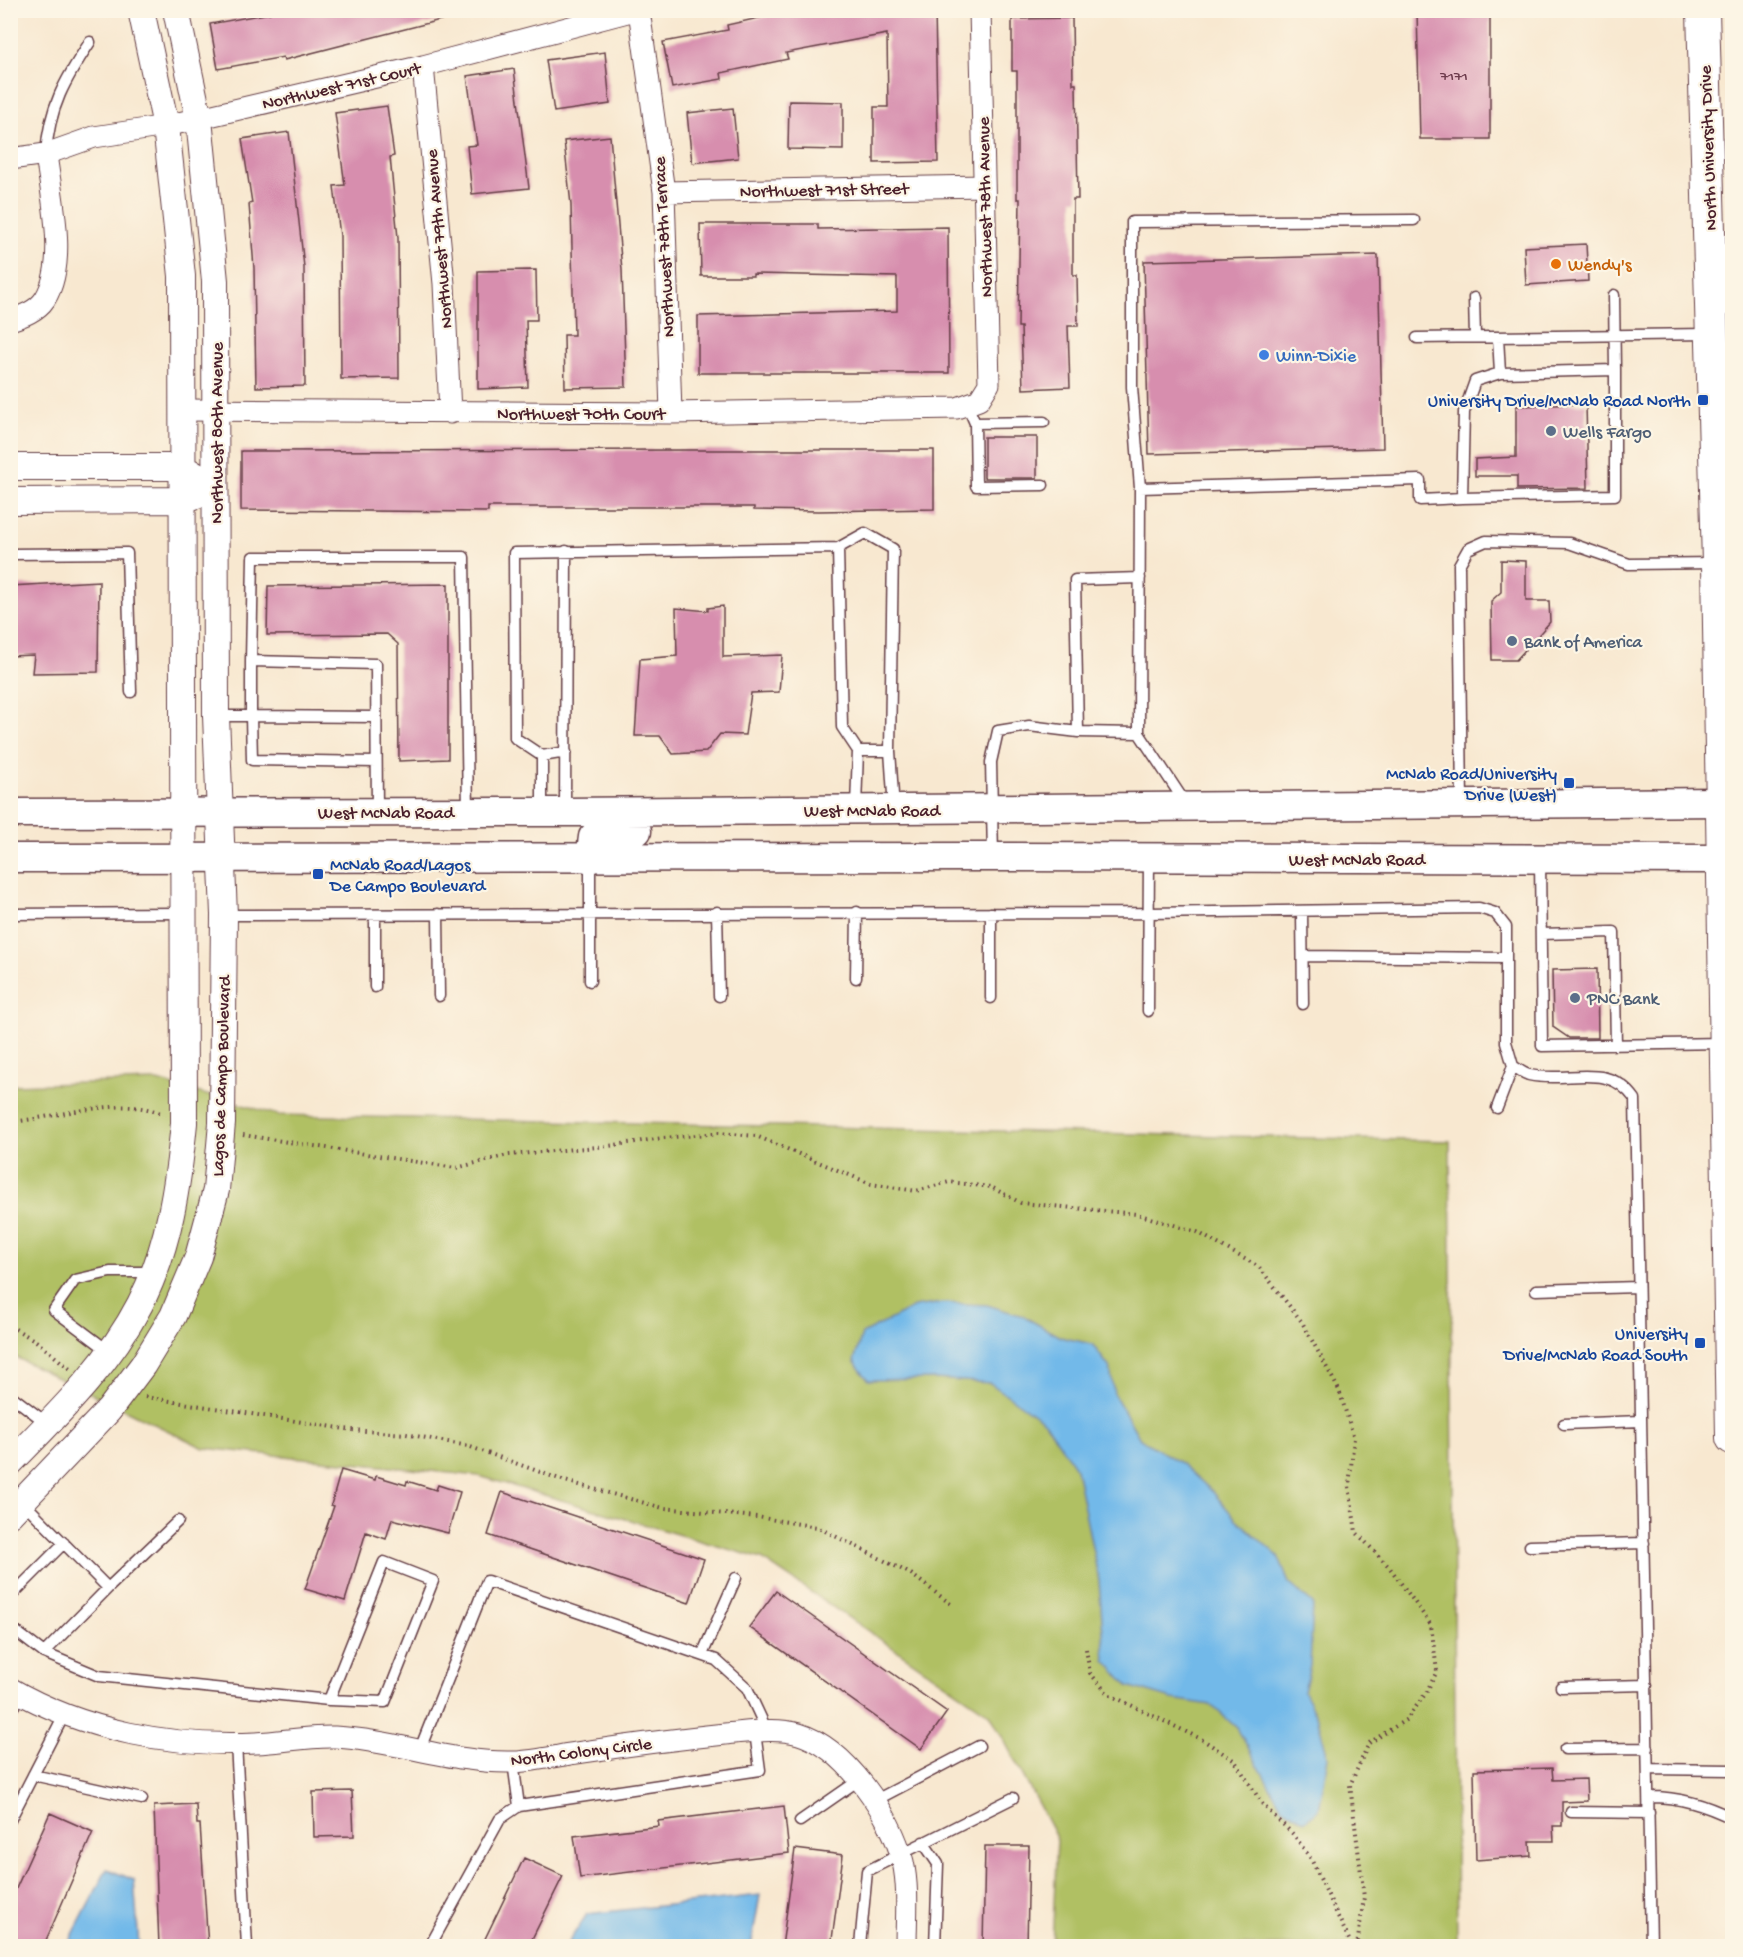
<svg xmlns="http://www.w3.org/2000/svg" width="1743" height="1957" viewBox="0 0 1743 1957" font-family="'Gochi Hand',sans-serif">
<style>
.green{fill:#b0c063;stroke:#7d7047;stroke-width:1.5}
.water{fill:#72b9e9;stroke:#5e6c8a;stroke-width:1.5}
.building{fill:#d78eae}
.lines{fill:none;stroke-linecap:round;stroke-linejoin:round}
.service-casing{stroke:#643d44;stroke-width:13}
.minor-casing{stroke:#643d44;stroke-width:23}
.tertiary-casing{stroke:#643d44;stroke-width:28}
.secondary-casing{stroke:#643d44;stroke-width:31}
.primary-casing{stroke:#643d44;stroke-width:34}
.path{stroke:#643d44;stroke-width:4;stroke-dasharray:1.5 4.5;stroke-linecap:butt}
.service{stroke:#fff;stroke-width:10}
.minor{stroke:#fff;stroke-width:21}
.tertiary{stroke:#fff;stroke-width:26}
.secondary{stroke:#fff;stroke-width:28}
.primary{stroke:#fff;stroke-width:32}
.food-dot{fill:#e8710a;stroke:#fcf5e5;stroke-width:2}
.shop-dot{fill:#3f7fe0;stroke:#fcf5e5;stroke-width:2}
.transit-dot{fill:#1a4fb4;stroke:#fcf5e5;stroke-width:2}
.service-dot{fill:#5c6f8a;stroke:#fcf5e5;stroke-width:2}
.labels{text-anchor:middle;stroke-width:4.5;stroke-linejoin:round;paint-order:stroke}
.number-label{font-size:15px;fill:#6d3b4c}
.street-label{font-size:18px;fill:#4a1f2b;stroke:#fcf5e5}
.food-label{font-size:18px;fill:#c56008;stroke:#fcf5e5;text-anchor:start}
.shop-label{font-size:18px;fill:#366cbe;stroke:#fcf5e5;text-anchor:start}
.transit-label{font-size:18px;fill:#164399;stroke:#fcf5e5;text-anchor:end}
.service-label{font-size:18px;fill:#4e5e75;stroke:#fcf5e5;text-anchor:start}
</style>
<rect width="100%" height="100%" fill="#fcf5e5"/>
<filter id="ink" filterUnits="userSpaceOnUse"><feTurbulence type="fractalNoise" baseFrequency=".0167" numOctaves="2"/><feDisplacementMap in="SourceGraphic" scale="12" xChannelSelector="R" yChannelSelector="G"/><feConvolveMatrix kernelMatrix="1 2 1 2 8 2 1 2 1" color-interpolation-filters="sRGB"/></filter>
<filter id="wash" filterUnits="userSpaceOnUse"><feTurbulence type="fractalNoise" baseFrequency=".008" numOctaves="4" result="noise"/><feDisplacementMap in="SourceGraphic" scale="24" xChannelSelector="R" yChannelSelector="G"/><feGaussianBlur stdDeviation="1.35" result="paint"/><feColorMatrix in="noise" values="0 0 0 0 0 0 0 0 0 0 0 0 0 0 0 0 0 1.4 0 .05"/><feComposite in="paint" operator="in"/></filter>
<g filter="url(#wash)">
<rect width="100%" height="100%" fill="#f8e8d0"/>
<path class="green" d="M157,1081L278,1115L1450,1141L1457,1946H1052L1057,1839L990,1714L762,1559L479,1476L204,1448L11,1355L10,1085Z"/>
<path class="water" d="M942,1303L987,1305L1023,1316L1060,1337L1092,1344L1110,1368L1114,1394L1140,1439L1181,1463L1213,1492L1235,1518L1278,1556L1289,1583L1313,1604L1310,1666L1304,1692L1318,1720L1328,1757L1319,1810L1304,1821L1281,1806L1237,1728L1211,1705L1172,1699L1128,1686L1105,1660L1099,1581L1076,1469L1045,1422L990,1383L936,1379L868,1380L854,1361L862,1334L914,1307Z
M107,1869L134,1880L139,1946H67Z
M760,1895L751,1946H566L587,1914Z"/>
<g id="blocks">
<path class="building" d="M270,10H460V15L284,60L283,57L218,69L210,24L270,13Z
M795,10H935L938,162L874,163V107H888L887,34L786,53L788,59L721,73L722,79L672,88L663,42L728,30L727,25Z
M1417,10H1490V139H1420Z
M1072,18L1073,84H1076L1078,199H1073V275H1077L1078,326H1068L1070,387L1023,389L1021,327H1018L1020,199H1017V71H1012V19Z
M605,52L610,104L554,112L546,60Z
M514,69L529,188L472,194L467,146L477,145L467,76Z
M789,101L843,102V150L788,149Z
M387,106L394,156L390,157L398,238L399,378L341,379L340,236L334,186L345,185L335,113Z
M733,108L738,158L692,163L687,113Z
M289,132L304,267L305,386L256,387L254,268L249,204L252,203L242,139Z
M610,136L622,270L626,387L565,388L564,335H574L571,205L564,141Z
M700,224H818V229L948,227L949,373H698V316L897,311V277L753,274V276H701Z
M1586,244L1588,281L1526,285L1524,247Z
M1378,255L1383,448L1149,454L1144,261Z
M536,270L537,320H526L528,387L478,389V271Z
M1586,404L1588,488L1517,489V476H1475V459L1516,457V406Z
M984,437H1037V478H984Z
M691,450H934V509L819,511L754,510V507H488V512L241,510V451Z
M1501,560L1526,561V601H1549L1550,622L1516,660H1492L1491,601L1501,592Z
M99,581L98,672L32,673L34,655L10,656V586Z
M448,584V759L399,761L398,644L387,634L267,635L268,586Z
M723,606V657L782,655L779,692L751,693L745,735L720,734L706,752L673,754L660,736H635L640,659L677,656L676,608L708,611V608Z
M1597,969L1598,1038H1569L1553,1027L1552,970Z
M341,1470L375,1480L376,1476L406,1485L407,1481L436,1490L438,1485L460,1492L448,1533L392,1519L386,1539L366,1532L345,1601L305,1589L334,1506L331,1505Z
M502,1492L704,1559L689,1603L488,1535Z
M776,1591L947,1712L921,1749L749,1627Z
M1552,1768L1553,1780L1586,1779L1587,1801L1562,1802V1826H1553L1554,1841H1530L1531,1856L1476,1860L1474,1770Z
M352,1791L354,1836L314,1837L313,1792Z
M196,1804L197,1824H200L208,1947H159L154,1806Z
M784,1806L789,1853L580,1878L574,1836L659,1826L658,1821Z
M50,1813L93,1832L43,1947H10V1902Z
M985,1846H1029L1027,1947H983Z
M795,1849L843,1855L831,1947H782Z
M524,1858L563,1876L528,1947H481Z"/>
</g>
</g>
<g filter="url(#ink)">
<use href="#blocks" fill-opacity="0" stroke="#643d44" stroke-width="1.5"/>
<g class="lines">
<defs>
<path id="service" d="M46,154C49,107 65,80 90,42
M1474,298L1475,337
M1498,337L1500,373L1615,370L1614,295
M1417,338L1708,334
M967,405L975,423L976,486L1043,485
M975,423L1044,422
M1140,488L1132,387V222L1414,220
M1462,498L1615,495V370
M838,548L842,727L858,751L856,807
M10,554L127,553L131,692
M251,661L253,557H464L468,811
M216,716H251L252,760L376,762
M376,717L251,716V661L376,664L377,811
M1139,733L1078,732L1075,580L1140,578
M858,751H890
M542,756L566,752
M1462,803L1459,565L1468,549L1486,541L1569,543L1629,564L1716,563
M1186,804L1139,733L1140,488L1420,480V500L1462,498L1464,412L1475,381L1500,373
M542,811V756L515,738L514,553L838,548L865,533L893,549L890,751L894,809
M565,811L566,551
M993,856L991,762L998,731L1029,726L1078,732
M1540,860L1542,1046L1724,1043
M1302,911L1303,1004
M717,912L719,996
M991,913V998
M10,914L184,913
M438,914L439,996
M224,915L1149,913L1479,908L1495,913L1506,927V1042L1513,1066C1518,1069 1524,1074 1529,1075C1569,1084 1607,1060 1635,1099L1651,1946
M375,915V987
M1541,934L1614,932L1616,1045
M1303,956L1506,958
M856,978L857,912
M590,981V859
M1148,1011L1149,858
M1497,1108L1513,1066
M1536,1290L1638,1287
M110,1352L54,1310L75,1280L110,1272H153
M10,1395L48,1424
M1564,1424L1641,1421
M23,1502L108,1588L178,1521
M1530,1546L1644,1543
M10,1597L64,1543
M10,1627L44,1653L108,1588
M44,1653L99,1676L329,1700L384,1562L433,1581L385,1702L329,1700
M702,1655L736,1578
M1561,1687L1647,1685
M10,1710L23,1695
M236,1743L247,1946
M420,1749L487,1581L716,1660L747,1688L767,1731
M1565,1749L1648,1748
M513,1762L519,1806L760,1770L755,1732
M1648,1769L1732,1770
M33,1775L142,1799
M1649,1797C1680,1797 1705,1805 1732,1818
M874,1801L979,1746
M1571,1812L1649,1813
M10,1820L64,1715
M800,1821L859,1780
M923,1842L938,1864L935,1946
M430,1946L500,1819L519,1806
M860,1946L867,1871L1013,1798"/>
<path id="minor" d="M639,10L664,192L671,413
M423,66L444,284L450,413
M10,159L46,154L94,137L166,126L423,66L635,10
M664,192L984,186
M10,320C23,316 37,311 45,299C68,262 51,196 46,154
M182,410L671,413L957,408L979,400L989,384L980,10
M10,1688C84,1731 171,1747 256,1743C282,1742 309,1736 335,1737C395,1740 455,1764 514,1762C537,1761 560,1755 583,1752C630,1745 677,1739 725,1734C749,1732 776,1727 799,1734C846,1748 892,1816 903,1862C909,1889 906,1919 906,1946"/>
<path id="tertiary" d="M10,467H182L195,475
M10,501L184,500L199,494
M10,1463C58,1414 108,1366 140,1304C169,1248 178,1185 184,1123L182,276L166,126L141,10
M10,1514L109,1410L143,1365L173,1316L198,1257L216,1190L222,1123L224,915L216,716L215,281L199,119L176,10"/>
<path id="secondary" d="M10,813L565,812L1720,802
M10,858L993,857L1721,859
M590,859L593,837L601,830L637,831"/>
<path id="primary" d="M1703,10L1718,563L1732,1438"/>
</defs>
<use href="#service" class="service-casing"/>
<use href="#minor" class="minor-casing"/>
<use href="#tertiary" class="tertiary-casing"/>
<use href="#secondary" class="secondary-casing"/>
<use href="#primary" class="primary-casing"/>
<path class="path" d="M10,1122C57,1118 119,1095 163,1114
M243,1135L456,1168L508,1155L608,1146L663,1138L719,1133L756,1136L871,1184L916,1191L949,1182L991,1187L1021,1203L1137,1214L1197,1232L1259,1267L1302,1322L1339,1390L1354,1438L1349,1486L1356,1532L1390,1568L1431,1625L1437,1671L1426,1693L1407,1719L1369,1743L1350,1785L1364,1897L1357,1946
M10,1326L36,1341L70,1369
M145,1397L352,1430L406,1434L468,1446L565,1481L663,1508L757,1517L817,1527L911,1574L952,1605
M1086,1649L1090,1673L1108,1694L1203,1740L1235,1761L1263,1805L1294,1835L1311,1859L1352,1946"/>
<use href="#service" class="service"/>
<use href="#minor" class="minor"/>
<use href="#tertiary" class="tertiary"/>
<use href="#secondary" class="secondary"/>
<use href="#primary" class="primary"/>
</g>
</g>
<circle class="food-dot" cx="1556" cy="264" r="6"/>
<circle class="shop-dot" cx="1264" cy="355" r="6"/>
<g class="transit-dot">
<rect x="1697" y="394" width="12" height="12" rx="3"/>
<rect x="1563" y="777" width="12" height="12" rx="3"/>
<rect x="312" y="868" width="12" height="12" rx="3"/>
<rect x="1694" y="1337" width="12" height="12" rx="3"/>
</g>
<g class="service-dot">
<circle cx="1551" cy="431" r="6"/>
<circle cx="1512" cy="641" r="6"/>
<circle cx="1575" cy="998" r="6"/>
</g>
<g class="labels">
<g class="number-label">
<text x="1454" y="80">7171</text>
</g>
<g class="street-label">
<text transform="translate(341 85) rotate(-13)" y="6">Northwest 71st Court</text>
<text transform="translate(1707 148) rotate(-92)" y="6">North University Drive</text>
<text transform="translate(824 189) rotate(-1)" y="6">Northwest 71st Street</text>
<text transform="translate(984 207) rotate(-91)" y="6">Northwest 78th Avenue</text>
<text transform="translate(438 239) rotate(-95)" y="6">Northwest 79th Avenue</text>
<text transform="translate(663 247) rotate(-93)" y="6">Northwest 78th Terrace</text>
<text x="581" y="419">Northwest 70th Court</text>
<text transform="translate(216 433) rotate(-90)" y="6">Northwest 80th Avenue</text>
<text x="872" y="816">West McNab Road</text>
<text x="386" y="818">West McNab Road</text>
<text x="1357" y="865">West McNab Road</text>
<text transform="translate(220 1076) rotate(-88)" y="6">Lagos de Campo Boulevard</text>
<text transform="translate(581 1751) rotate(-7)" y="6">North Colony Circle</text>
</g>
<g class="food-label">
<text x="1568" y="270">Wendy's</text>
</g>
<g class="shop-label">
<text x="1276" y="361">Winn-Dixie</text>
</g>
<g class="transit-label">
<text x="1691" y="406">University Drive/McNab Road North</text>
<text x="1557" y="779">McNab Road/University<tspan x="1557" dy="21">Drive (West)</tspan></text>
<text x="330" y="870" text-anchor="start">McNab Road/Lagos<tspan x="330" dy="21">De Campo Boulevard</tspan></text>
<text x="1688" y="1339">University<tspan x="1688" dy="21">Drive/McNab Road South</tspan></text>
</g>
<g class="service-label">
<text x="1563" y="437">Wells Fargo</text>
<text x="1524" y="647">Bank of America</text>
<text x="1587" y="1004">PNC Bank</text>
</g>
</g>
<rect width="1743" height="1957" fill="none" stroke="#fcf5e5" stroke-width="36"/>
</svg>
